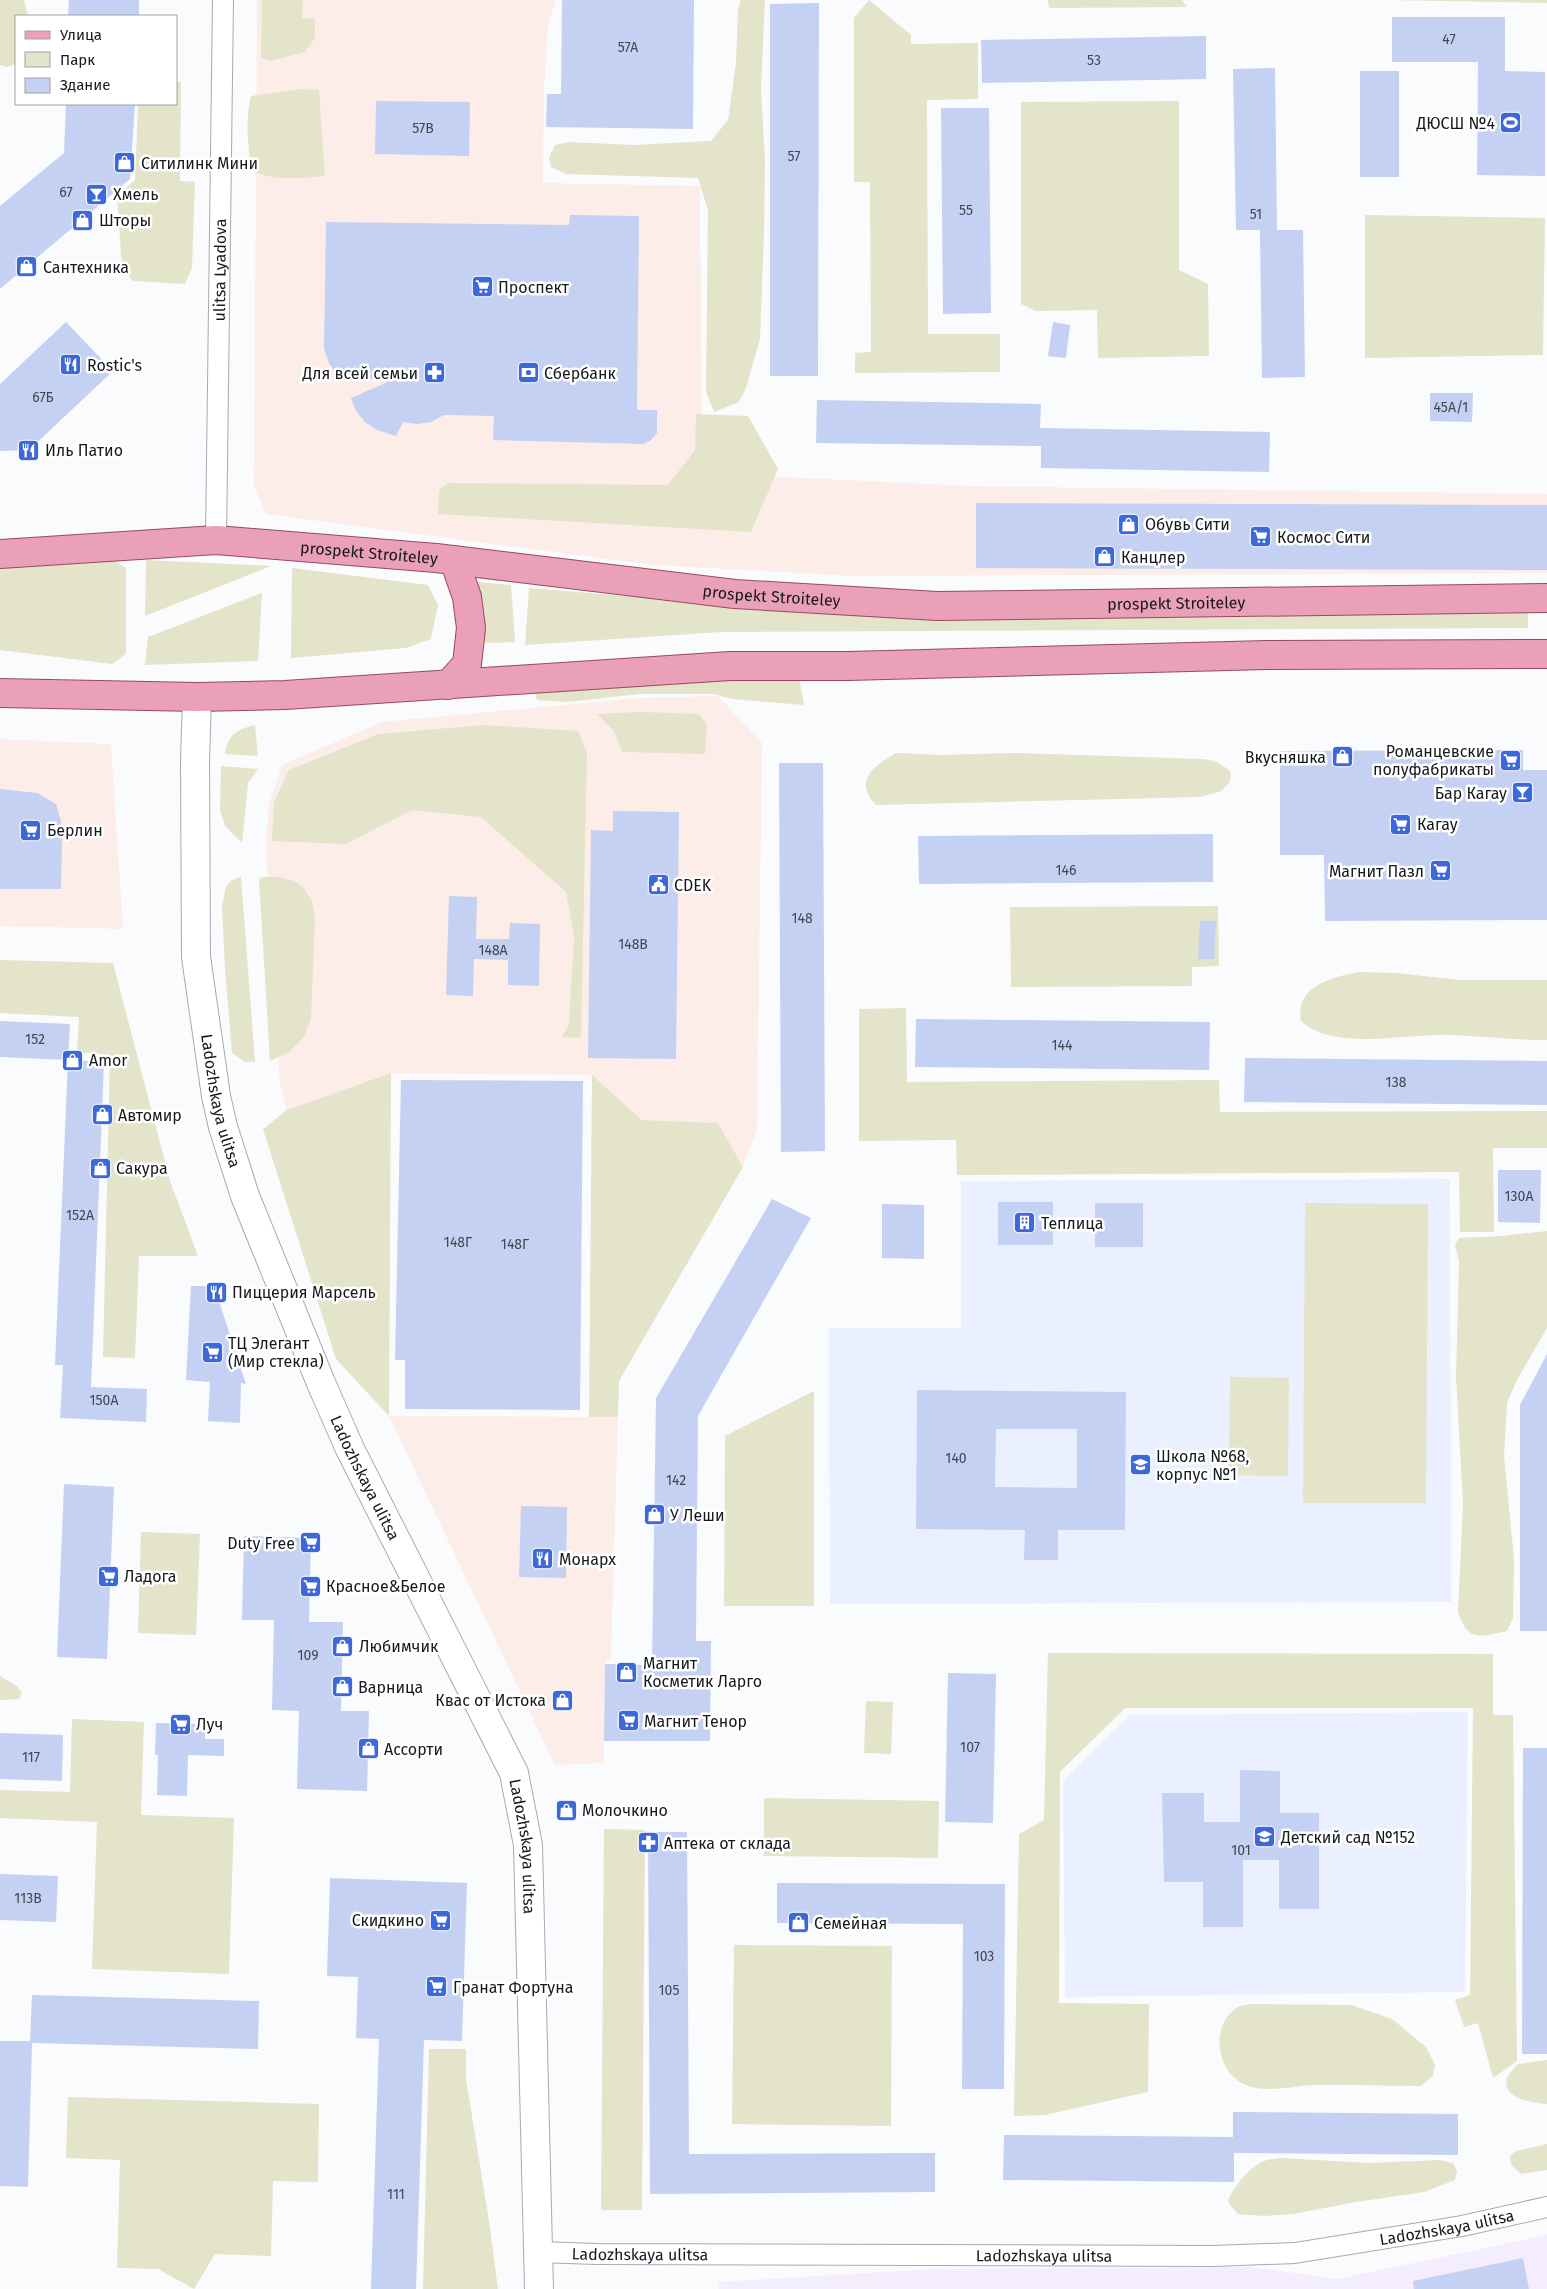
<svg xmlns="http://www.w3.org/2000/svg" width="1547" height="2289" viewBox="0 0 1547 2289" font-family="'Fira Sans',sans-serif">
<style>
.commercial{fill:#fdede9}
.industrial{fill:#f4edfe}
.built{fill:#eaf0ff}
.green{fill:#e3e4ca}
.building{fill:#c4d1f2;fill-rule:evenodd}
.lines{fill:none;stroke-linecap:round;stroke-linejoin:round}
.street-casing{stroke:#a5aab4;stroke-width:22}
.secondary-casing{stroke:#a5aab4;stroke-width:30}
.primary-casing{stroke:#974962;stroke-width:30}
.street{stroke:#fff;stroke-width:20}
.secondary{stroke:#fff;stroke-width:28}
.primary{stroke:#eaa1b8;stroke-width:28}
.labels{text-anchor:middle;stroke-width:5;stroke-linejoin:round;paint-order:stroke}
.number-label{font-size:14px;fill:#424652}
.poi-label{font-size:16px;fill:#16181c;stroke:#fff;text-anchor:start}
.street-label{font-size:16px;fill:#16181c;stroke:#fff}
</style>
<rect width="100%" height="100%" fill="#fafbfd"/>
<path class="commercial" d="M257,0H556L548,25L544,91L543,183L700,186L702,473L970,486L1547,494V573L853,576L653,565L266,514L254,486Z
M718,696L762,743L757,1130L743,1167L718,1123L642,1120L592,1075L391,1073L287,1110L280,1086L266,846L269,804L282,765L382,722L639,698Z
M0,739L111,744L123,929L0,926Z
M389,1416L618,1417L611,1656L605,1664L604,1763L555,1765Z"/>
<path class="industrial" d="M1547,2235V2289H719V2282L933,2269L1252,2267L1337,2279Z"/>
<path class="built" d="M1450,1179L1451,1602L830,1604L829,1328H961V1181Z
M1468,1712L1465,1992L1065,1997L1063,1781L1130,1715Z"/>
<path class="green" d="M0,0H24L28,16H16V64L6,67L0,65Z
M262,0H303L302,18L315,19V38L305,52L270,61L261,58Z
M741,0H765L761,88L765,162L764,233L760,339L746,388L739,402L714,412L706,392L708,210L698,178L566,174L551,167L549,158L555,145L569,142L634,145L711,141L728,120L736,63L738,8Z
M869,0L911,35V44L978,43V99L927,100L928,334H1000V372L855,373V353L871,352L870,182H854V18Z
M1048,0H1182L1187,7L1049,8Z
M1386,0H1547V3Z
M176,82H181L180,181L195,182L192,268L185,284L133,281L122,268L117,196L135,180L138,104H176Z
M301,89L319,90L325,176C301,178 273,182 251,170C248,146 245,120 251,96Z
M1179,101V270L1208,284L1209,356L1098,358L1097,310L1036,311L1021,304V102Z
M1365,215L1545,218L1543,355L1365,358Z
M696,414L748,416L778,469L751,532L438,514L439,490L448,483L668,485L695,450Z
M109,557L126,568V654L112,664L0,650V567Z
M146,560L271,566L145,616Z
M292,568L428,585L438,605L431,639L406,648L291,658Z
M478,582L511,585L515,642L478,643Z
M529,588L868,616L1528,612V628L721,632L525,645Z
M262,593L258,661L145,665L148,637Z
M798,672L804,705L732,699L713,694H640L567,702L537,700L535,691Z
M642,712L699,714L707,725L705,754L622,752L614,731L597,714Z
M255,725L258,756L225,754C227,735 238,729 255,725Z
M484,725L578,731L587,752L581,1038L562,1037L569,1024L574,936L566,892L481,817L412,810L346,844L272,841L274,802L289,770L378,734Z
M896,753L941,755L1013,753L1201,759C1214,760 1221,763 1231,772L1230,782L1221,791L1200,797L876,805C853,780 873,767 896,753Z
M221,766L258,769L248,783L242,843L225,826L220,810Z
M241,877L255,1062H245L232,1053L225,970L222,908L226,886L232,880Z
M262,877H279L294,881L304,888L312,901L315,919L311,1018L304,1037L289,1052L270,1061L259,880Z
M1218,906L1219,966L1192,967V986L1011,987L1010,907Z
M0,960L113,963L170,1181L198,1256H139L135,1358L103,1357L110,1055L77,1052L79,1017L0,1013Z
M1359,972L1396,973L1460,980H1547V1040C1515,1040 1483,1036 1451,1035C1409,1033 1334,1052 1301,1021C1294,986 1333,977 1359,972Z
M906,1008L907,1082L1219,1080L1220,1112L1547,1111V1148H1493L1494,1232H1460L1459,1172L957,1175L956,1140L859,1141V1009Z
M391,1073L389,1416L336,1359L263,1129L287,1110Z
M592,1075L642,1120L718,1123L743,1167L619,1381L618,1417H589Z
M1305,1203L1428,1204L1426,1503H1303Z
M1547,1231V1328L1517,1380L1507,1403L1504,1456L1514,1559L1513,1618L1507,1631C1479,1637 1468,1642 1458,1612L1463,1504L1456,1377L1459,1261L1455,1245L1459,1238L1502,1236Z
M1230,1377L1289,1378L1288,1476L1229,1475Z
M814,1391V1606H724L725,1436Z
M141,1532L200,1534L196,1635L138,1633Z
M1048,1653L1493,1654V1715H1513L1517,2061L1493,2078L1478,2023L1464,2027L1455,2000L1470,1995L1473,1708H1125L1060,1772L1059,2003L1149,2004L1148,2092L1045,2115L1014,2116L1019,1834L1044,1820Z
M0,1676L17,1686L22,1693L19,1699L0,1700Z
M866,1701L893,1702L891,1754L864,1753Z
M72,1719L144,1722L141,1815L234,1818L229,1974L92,1969L97,1822L0,1818V1790L70,1792Z
M764,1798L939,1801L938,1858L764,1856Z
M604,1829L645,1830L642,2210H601Z
M734,1945L892,1946L891,2126L732,2124Z
M1253,2004L1351,2005L1392,2019L1426,2047L1435,2065L1433,2076L1421,2086C1387,2086 1352,2084 1318,2085C1295,2085 1269,2094 1246,2085C1216,2073 1209,2024 1238,2007C1242,2005 1249,2005 1253,2004Z
M429,2049H466V2079L489,2221L498,2289H423Z
M1547,2060V2104C1522,2103 1488,2091 1518,2064Z
M68,2097L319,2104L318,2182L273,2181L271,2256L215,2254L194,2289L158,2269L117,2268L120,2160L66,2158Z
M1547,2144V2170L1521,2174L1511,2165L1510,2156L1516,2151Z
M1283,2158L1369,2163L1440,2160L1453,2163L1457,2171L1455,2180L1424,2192L1356,2202L1293,2214L1264,2216L1238,2214L1228,2202C1232,2187 1252,2164 1267,2160C1272,2159 1278,2159 1283,2158Z"/>
<path class="building" d="M69,0H139V16H68Z
M562,0H694L693,129L546,127L547,94H561Z
M819,3L818,376H770V4Z
M1392,17H1505V71L1545,72V176L1477,175L1478,62H1392Z
M1206,36V79L982,83L981,40Z
M1275,68L1277,230H1303L1305,377L1262,378L1260,230H1236L1233,69Z
M1360,71H1399V177H1360Z
M376,101L470,102L469,156L375,154Z
M66,104H135L130,179L0,289V206L64,153Z
M941,108H989L991,313L943,314Z
M570,215L639,216L637,410H657V433L651,440L644,444L493,440L494,416L444,415L431,422L417,424L403,422L396,436L377,430L365,422L356,411L351,398L388,382L335,372L329,363L324,349L326,222L569,225Z
M66,322L113,371L29,450L0,451V384Z
M1053,322L1070,325L1066,358L1048,356Z
M1430,393H1473L1472,422L1430,421Z
M817,400L1041,404L1040,428L1270,432L1269,472L1041,468V446L816,443Z
M976,503L1547,505V570L976,568Z
M1523,750V770H1547V920L1325,921L1324,855H1280V751Z
M779,763H823L825,1151L781,1152Z
M0,789L37,793L56,804L61,821L62,839L61,889H0Z
M613,811L679,812L676,1059L588,1058L591,830L613,831Z
M1213,834V882L919,884L918,836Z
M449,896L477,897L476,939H509L510,923L540,924L539,986L508,985V960L474,959L473,996L446,995Z
M1200,921H1216L1214,959H1198Z
M916,1019L1210,1022L1209,1070L915,1067Z
M0,1021L70,1024L68,1060L0,1057Z
M1245,1058L1547,1061V1105L1244,1102Z
M68,1060L104,1062L91,1387L147,1389L146,1422L60,1418L63,1365H55Z
M401,1080L583,1081L580,1410L405,1409V1360H395Z
M1498,1170H1541L1540,1223L1498,1222Z
M772,1199L811,1218L698,1416L696,1641H711L710,1741H604L605,1664L652,1665L656,1398Z
M998,1202H1053V1245H998Z
M1095,1203H1143V1247H1095Z
M882,1204L924,1205V1259L882,1258Z
M191,1286H213L216,1292L246,1384L241,1383L240,1423L208,1421L210,1382L186,1380Z
M1547,1354V1631H1520V1405Z
M917,1390L1126,1392L1125,1530H1058V1560H1024L1025,1530L916,1529ZM996,1429H1077V1488L995,1487Z
M64,1484L114,1487L107,1659L57,1657Z
M521,1506L567,1507L566,1578L519,1577Z
M244,1536L311,1538L309,1622H343L341,1711H369L367,1791L297,1789L299,1711L272,1710L274,1620H242Z
M948,1673L996,1674L993,1823L945,1822Z
M156,1723L205,1724V1739H224V1756L188,1755L187,1796L157,1795L158,1755H155Z
M0,1733L63,1735L62,1781L0,1779Z
M1523,1748H1547V2054H1522Z
M1240,1770L1280,1771V1813H1319V1909H1279V1860H1243V1927H1203V1882H1164L1162,1793H1204V1822H1240Z
M648,1832H687L689,2154L935,2153V2192L650,2194Z
M0,1874L58,1876L56,1922L0,1920Z
M330,1878L467,1883L462,2041L424,2040L416,2289H371L379,2039L356,2038L358,1977L327,1976Z
M777,1883L1005,1884L1004,2089H962L963,1924L777,1923Z
M32,1995L259,2001L258,2049L32,2043L28,2187L0,2186V2041H30Z
M1233,2112L1458,2114V2155L1234,2153V2182L1003,2180L1004,2135L1233,2137Z
M1523,2258L1529,2289H1414L1413,2281Z"/>
<g class="lines">
<defs>
<g id="street">
<path id="s1" d="M216,540L223,0"/>
<path id="s2" d="M538,2252L597,2254L1213,2256L1295,2253L1462,2226L1547,2207"/>
</g>
<g id="secondary">
<path id="s3" d="M197,697L195,760L196,957L216,1096L223,1127L245,1196L321,1383L350,1449L514,1773L528,1845L539,2289"/>
</g>
<g id="primary">
<path id="s4" d="M0,554L216,540L436,558L735,594L937,606L1547,598"/>
<path d="M448,685L467,664L471,628L467,597L454,560"/>
<path d="M0,693L197,697L285,695L730,666H848L1267,655L1547,654"/>
</g>
</defs>
<use href="#street" class="street-casing"/>
<use href="#secondary" class="secondary-casing"/>
<use href="#primary" class="primary-casing"/>
<use href="#street" class="street"/>
<use href="#secondary" class="secondary"/>
<use href="#primary" class="primary"/>
</g>
<defs>
<symbol id="stadium-square" viewBox="-11 -11 22 22"><rect x="-9" y="-9" width="18" height="18" rx="4" fill="#3d68da" stroke="#fff"/><path d="M0-5a6.5 5 0 1 0 0 10a6.5 5 0 1 0 0-10ZM-3.5-1.8h7v3.6h-7Z" fill="#fff"/></symbol>
<symbol id="shop-square" viewBox="-11 -11 22 22"><rect x="-9" y="-9" width="18" height="18" rx="4" fill="#3d68da" stroke="#fff"/><path d="M-5-2.5h2.3a2.7 3.5 0 0 1 5.4 0H5L5.5 6h-11ZM-1.5-2.5h3a1.5 2.3 0 0 0-3 0Z" fill="#fff"/></symbol>
<symbol id="bar-square" viewBox="-11 -11 22 22"><rect x="-9" y="-9" width="18" height="18" rx="4" fill="#3d68da" stroke="#fff"/><path d="M-6-5H6L.8 .8V4.5H3.5V6h-7V4.5H-.8V.8Z" fill="#fff"/></symbol>
<symbol id="supermarket-square" viewBox="-11 -11 22 22"><rect x="-9" y="-9" width="18" height="18" rx="4" fill="#3d68da" stroke="#fff"/><path d="M-6-5.5h2.5l.6 2H6L4.5 2H-2.5L-4.4-4H-6ZM-1.5 3.2a1.3 1.3 0 1 0 .1 0ZM3 3.2a1.3 1.3 0 1 0 .1 0Z" fill="#fff"/></symbol>
<symbol id="restaurant-square" viewBox="-11 -11 22 22"><rect x="-9" y="-9" width="18" height="18" rx="4" fill="#3d68da" stroke="#fff"/><path d="M-5-6h1v4h1v-4h1v4h1v-4h1v5L-1.5 .5V6h-2V.5L-5-1ZM5-6V6H3V1.5H1.5Q1.5-4 5-6Z" fill="#fff"/></symbol>
<symbol id="pharmacy-square" viewBox="-11 -11 22 22"><rect x="-9" y="-9" width="18" height="18" rx="4" fill="#3d68da" stroke="#fff"/><path d="M-2-6h4v4h4v4h-4v4h-4v-4h-4v-4h4Z" fill="#fff"/></symbol>
<symbol id="bank-square" viewBox="-11 -11 22 22"><rect x="-9" y="-9" width="18" height="18" rx="4" fill="#3d68da" stroke="#fff"/><path d="M-6-4H6V4H-6ZM0-2.3a2.3 2.3 0 1 0 0 4.6a2.3 2.3 0 1 0 0-4.6Z" fill="#fff"/></symbol>
<symbol id="civic-square" viewBox="-11 -11 22 22"><rect x="-9" y="-9" width="18" height="18" rx="4" fill="#3d68da" stroke="#fff"/><path d="M-.6-6.5H3V-4.5H.6V-3L4-1V1h2V6H-6V1h2V-1L-.6-3ZM-1.2 2.5V6h2.4V2.5Z" fill="#fff"/></symbol>
<symbol id="building-square" viewBox="-11 -11 22 22"><rect x="-9" y="-9" width="18" height="18" rx="4" fill="#3d68da" stroke="#fff"/><path d="M-4-6H4V6H1V3H-1V6H-4ZM-2.5-4.3h1.7v1.8h-1.7ZM.8-4.3h1.7v1.8H.8ZM-2.5-1h1.7V.8h-1.7ZM.8-1h1.7V.8H.8Z" fill="#fff"/></symbol>
<symbol id="school-square" viewBox="-11 -11 22 22"><rect x="-9" y="-9" width="18" height="18" rx="4" fill="#3d68da" stroke="#fff"/><path d="M0-5L7-2L0 1L-7-2ZM-4 1L0 2.5L4 1V4Q0 6-4 4Z" fill="#fff"/></symbol>
</defs>
<g fill-rule="evenodd">
<use href="#stadium-square" x="1498" y="110" width="25" height="25"/>
<use href="#shop-square" x="112" y="150" width="25" height="25"/>
<use href="#bar-square" x="84" y="182" width="25" height="25"/>
<use href="#shop-square" x="70" y="208" width="25" height="25"/>
<use href="#shop-square" x="14" y="254" width="25" height="25"/>
<use href="#supermarket-square" x="470" y="274" width="25" height="25"/>
<use href="#restaurant-square" x="58" y="352" width="25" height="25"/>
<use href="#pharmacy-square" x="422" y="360" width="25" height="25"/>
<use href="#bank-square" x="516" y="360" width="25" height="25"/>
<use href="#restaurant-square" x="16" y="438" width="25" height="25"/>
<use href="#shop-square" x="1116" y="512" width="25" height="25"/>
<use href="#supermarket-square" x="1248" y="524" width="25" height="25"/>
<use href="#shop-square" x="1092" y="544" width="25" height="25"/>
<use href="#shop-square" x="1330" y="744" width="25" height="25"/>
<use href="#supermarket-square" x="1498" y="748" width="25" height="25"/>
<use href="#bar-square" x="1510" y="780" width="25" height="25"/>
<use href="#supermarket-square" x="1388" y="812" width="25" height="25"/>
<use href="#supermarket-square" x="18" y="818" width="25" height="25"/>
<use href="#supermarket-square" x="1428" y="858" width="25" height="25"/>
<use href="#civic-square" x="646" y="872" width="25" height="25"/>
<use href="#shop-square" x="60" y="1048" width="25" height="25"/>
<use href="#shop-square" x="90" y="1102" width="25" height="25"/>
<use href="#shop-square" x="88" y="1156" width="25" height="25"/>
<use href="#building-square" x="1012" y="1210" width="25" height="25"/>
<use href="#restaurant-square" x="204" y="1280" width="25" height="25"/>
<use href="#supermarket-square" x="200" y="1340" width="25" height="25"/>
<use href="#school-square" x="1128" y="1452" width="25" height="25"/>
<use href="#shop-square" x="642" y="1502" width="25" height="25"/>
<use href="#supermarket-square" x="298" y="1530" width="25" height="25"/>
<use href="#restaurant-square" x="530" y="1546" width="25" height="25"/>
<use href="#supermarket-square" x="96" y="1564" width="25" height="25"/>
<use href="#supermarket-square" x="298" y="1574" width="25" height="25"/>
<use href="#shop-square" x="330" y="1634" width="25" height="25"/>
<use href="#shop-square" x="614" y="1660" width="25" height="25"/>
<use href="#shop-square" x="330" y="1674" width="25" height="25"/>
<use href="#shop-square" x="550" y="1688" width="25" height="25"/>
<use href="#supermarket-square" x="616" y="1708" width="25" height="25"/>
<use href="#supermarket-square" x="168" y="1712" width="25" height="25"/>
<use href="#shop-square" x="356" y="1736" width="25" height="25"/>
<use href="#shop-square" x="554" y="1798" width="25" height="25"/>
<use href="#school-square" x="1252" y="1824" width="25" height="25"/>
<use href="#pharmacy-square" x="636" y="1830" width="25" height="25"/>
<use href="#supermarket-square" x="428" y="1908" width="25" height="25"/>
<use href="#shop-square" x="786" y="1910" width="25" height="25"/>
<use href="#supermarket-square" x="424" y="1974" width="25" height="25"/>
</g>
<g class="labels">
<g class="number-label">
<text x="1449" y="44">47</text>
<text x="628" y="52">57А</text>
<text x="1094" y="65">53</text>
<text x="423" y="133">57В</text>
<text x="794" y="161">57</text>
<text x="66" y="197">67</text>
<text x="966" y="215">55</text>
<text x="1256" y="219">51</text>
<text x="43" y="402">67Б</text>
<text x="1451" y="412">45А/1</text>
<text x="1066" y="875">146</text>
<text x="802" y="923">148</text>
<text x="633" y="949">148В</text>
<text x="493" y="955">148А</text>
<text x="35" y="1044">152</text>
<text x="1062" y="1050">144</text>
<text x="1396" y="1087">138</text>
<text x="1519" y="1201">130А</text>
<text x="80" y="1220">152А</text>
<text x="458" y="1247">148Г</text>
<text x="515" y="1249">148Г</text>
<text x="104" y="1405">150А</text>
<text x="956" y="1463">140</text>
<text x="676" y="1485">142</text>
<text x="308" y="1660">109</text>
<text x="970" y="1752">107</text>
<text x="31" y="1762">117</text>
<text x="1241" y="1855">101</text>
<text x="28" y="1903">113В</text>
<text x="984" y="1961">103</text>
<text x="669" y="1995">105</text>
<text x="396" y="2199">111</text>
</g>
<g class="poi-label">
<text x="1495" y="129" text-anchor="end">ДЮСШ №4</text>
<text x="141" y="169">Ситилинк Мини</text>
<text x="113" y="200">Хмель</text>
<text x="99" y="226">Шторы</text>
<text x="43" y="273">Сантехника</text>
<text x="498" y="293">Проспект</text>
<text x="87" y="371">Rostic's</text>
<text x="418" y="379" text-anchor="end">Для всей семьи</text>
<text x="544" y="379">Сбербанк</text>
<text x="45" y="456">Иль Патио</text>
<text x="1145" y="530">Обувь Сити</text>
<text x="1277" y="543">Космос Сити</text>
<text x="1121" y="563">Канцлер</text>
<text x="1494" y="757" text-anchor="end">Романцевские<tspan x="1494" dy="18">полуфабрикаты</tspan></text>
<text x="1326" y="763" text-anchor="end">Вкусняшка</text>
<text x="1507" y="799" text-anchor="end">Бар Кагау</text>
<text x="1417" y="830">Кагау</text>
<text x="47" y="836">Берлин</text>
<text x="1424" y="877" text-anchor="end">Магнит Пазл</text>
<text x="674" y="891">CDEK</text>
<text x="89" y="1066">Amor</text>
<text x="118" y="1121">Автомир</text>
<text x="116" y="1174">Сакура</text>
<text x="1041" y="1229">Теплица</text>
<text x="232" y="1298">Пиццерия Марсель</text>
<text x="228" y="1349">ТЦ Элегант<tspan x="228" dy="18">(Мир стекла)</tspan></text>
<text x="1156" y="1462">Школа №68,<tspan x="1156" dy="18">корпус №1</tspan></text>
<text x="670" y="1521">У Леши</text>
<text x="295" y="1549" text-anchor="end">Duty Free</text>
<text x="559" y="1565">Монарх</text>
<text x="124" y="1582">Ладога</text>
<text x="326" y="1592">Красное&amp;Белое</text>
<text x="359" y="1652">Любимчик</text>
<text x="643" y="1669">Магнит<tspan x="643" dy="18">Косметик Ларго</tspan></text>
<text x="358" y="1693">Варница</text>
<text x="546" y="1706" text-anchor="end">Квас от Истока</text>
<text x="644" y="1727">Магнит Тенор</text>
<text x="196" y="1730">Луч</text>
<text x="384" y="1755">Ассорти</text>
<text x="582" y="1816">Молочкино</text>
<text x="1281" y="1843">Детский сад №152</text>
<text x="664" y="1849">Аптека от склада</text>
<text x="424" y="1926" text-anchor="end">Скидкино</text>
<text x="814" y="1929">Семейная</text>
<text x="453" y="1993">Гранат Фортуна</text>
</g>
<g class="street-label">
<text dy="6" stroke="none"><textPath href="#s1" startOffset="270">ulitsa Lyadova</textPath></text>
<text dy="6" stroke="none"><textPath href="#s4" startOffset="370">prospekt Stroiteley</textPath></text>
<text dy="6" stroke="none"><textPath href="#s4" startOffset="775">prospekt Stroiteley</textPath></text>
<text dy="6" stroke="none"><textPath href="#s4" startOffset="1180">prospekt Stroiteley</textPath></text>
<text dy="6" stroke="none"><textPath href="#s3" startOffset="406">Ladozhskaya ulitsa</textPath></text>
<text dy="6" stroke="none"><textPath href="#s3" startOffset="811">Ladozhskaya ulitsa</textPath></text>
<text dy="6" stroke="none"><textPath href="#s3" startOffset="1216">Ladozhskaya ulitsa</textPath></text>
<text dy="6" stroke="none"><textPath href="#s2" startOffset="911">Ladozhskaya ulitsa</textPath></text>
<text dy="6" stroke="none"><textPath href="#s2" startOffset="102">Ladozhskaya ulitsa</textPath></text>
<text dy="6" stroke="none"><textPath href="#s2" startOffset="506">Ladozhskaya ulitsa</textPath></text>
</g>
</g>
<rect x="15" y="15" width="162" height="90" fill="#ffffff" stroke="#a2a3a4"/>
<rect x="25" y="31" width="25" height="8" fill="#eaa1b8" stroke="#a2a3a4"/>
<text x="60" y="40" font-size="15" fill="#16181c">Улица</text>
<rect x="25" y="52" width="25" height="15" fill="#e3e4ca" stroke="#a2a3a4"/>
<text x="60" y="65" font-size="15" fill="#16181c">Парк</text>
<rect x="25" y="78" width="25" height="15" fill="#c4d1f2" stroke="#a2a3a4"/>
<text x="60" y="90" font-size="15" fill="#16181c">Здание</text>
</svg>
